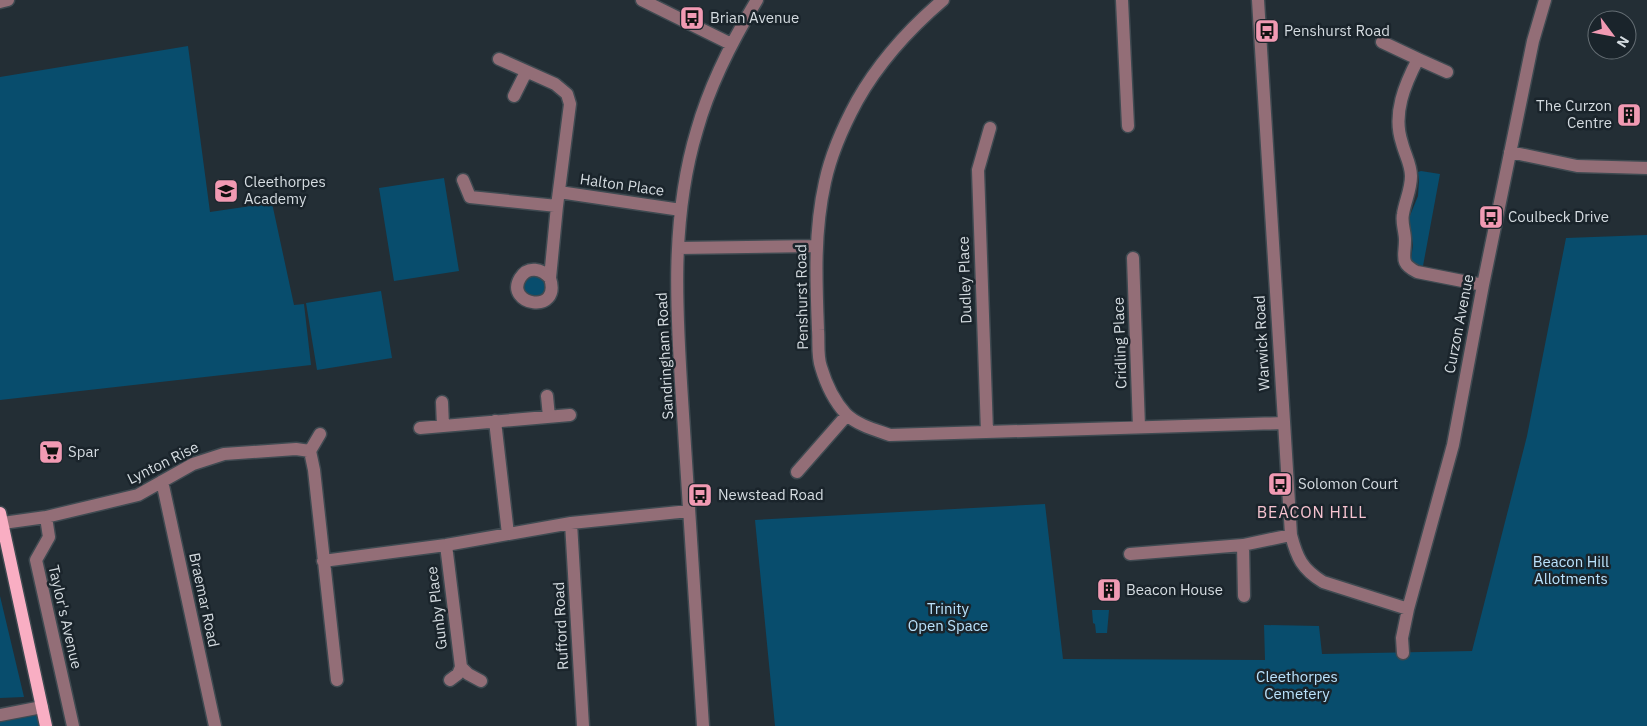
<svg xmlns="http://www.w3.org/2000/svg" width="1647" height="726" viewBox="0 0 1647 726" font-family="'IBM Plex Sans',sans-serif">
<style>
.green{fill:#084d6d}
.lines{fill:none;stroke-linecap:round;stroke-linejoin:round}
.minor-casing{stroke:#3f4a51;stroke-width:15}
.major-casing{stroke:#3f4a51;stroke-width:15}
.minor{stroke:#936e77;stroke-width:12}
.major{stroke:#f9aec3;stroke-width:12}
.labels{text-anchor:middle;stroke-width:5;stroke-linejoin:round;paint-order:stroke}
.poi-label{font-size:15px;fill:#d5dce1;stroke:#1a242b;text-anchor:start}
.street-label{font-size:15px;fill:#d5dce1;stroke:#1a242b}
.park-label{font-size:15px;fill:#bae2fc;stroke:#1a242b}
.neighbourhood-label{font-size:16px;letter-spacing:1px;fill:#f6c3d0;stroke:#1a242b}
</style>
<rect width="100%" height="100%" fill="#232e35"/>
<path class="green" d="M188,46L210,212L272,203L294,305L304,304L311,365L0,400V77Z
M1421,171L1440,174L1423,266L1414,264L1411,259L1413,245L1409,218L1418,196L1419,180L1418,172Z
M444,178L459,271L394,281L379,188Z
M1647,235V726H775L755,520L1045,504L1063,659L1265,660L1264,625L1319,626L1322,654L1472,651L1527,436L1566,238Z
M524 287a11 11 0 1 1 22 0a11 11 0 1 1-22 0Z
M381,291L392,358L317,370L306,303Z
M0,596L24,697L0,698Z
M1092,610H1109L1107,633H1096L1095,624L1093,623Z
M37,714L40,726H0V719Z"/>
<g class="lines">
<defs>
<path id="minor" d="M642,0L731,44
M943,0C909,29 879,62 857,101C844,125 831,154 825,182C814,231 816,280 818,330C819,341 817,356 821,367C826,384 834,401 846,414C857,425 876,430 890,435L1284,423
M1122,0L1128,126
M1258,0L1291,535C1297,558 1302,569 1323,582L1408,609
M0,2L8,0
M1382,42L1418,59
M499,59L555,84L567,94L570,104L557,206L550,278C562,316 504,305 520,278C528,265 542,269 550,278
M1447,72L1418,59C1405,84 1392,114 1402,143C1405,155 1411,164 1411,176C1411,190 1405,201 1403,214C1401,222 1405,231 1405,240C1405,257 1399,263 1417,272L1483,285
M514,96L526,72
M1510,152L1577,166L1647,168
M463,180L470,197L557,206
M559,192L681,210
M679,248L816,246
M1133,258L1139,427
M547,396L549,417
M442,402L443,426
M495,421L508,534
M420,428L570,415
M987,432L978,170L990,128
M320,434L310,451L314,470L337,680
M797,472L847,415
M162,481L215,726
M46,517L49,537L36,560L73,726
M3,523L46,517L138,495L193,464L224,454L296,449L310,451
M571,523L583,726
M446,545L461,667L468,674L481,681
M1243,545L1244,596
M1130,554L1243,545L1291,535
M323,561L446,545L571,523L689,511
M1403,653L1402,638L1408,609L1453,445L1483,285L1533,41L1545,0
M450,680L458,674L461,667
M0,715L42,707
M703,726C697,633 691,540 685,446C679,342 666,232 697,130C710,84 732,41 757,0"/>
<path id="major" d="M0,513L46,726"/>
</defs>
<use href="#minor" class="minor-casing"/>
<use href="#major" class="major-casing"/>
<use href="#minor" class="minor"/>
<use href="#major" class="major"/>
</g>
<defs>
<symbol id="bus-square" viewBox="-11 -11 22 22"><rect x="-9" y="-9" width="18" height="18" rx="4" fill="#f19ab3" stroke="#1a242b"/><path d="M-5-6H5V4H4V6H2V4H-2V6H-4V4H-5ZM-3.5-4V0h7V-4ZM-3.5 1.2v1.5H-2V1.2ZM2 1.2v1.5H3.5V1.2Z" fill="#111"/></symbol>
<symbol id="building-square" viewBox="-11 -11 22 22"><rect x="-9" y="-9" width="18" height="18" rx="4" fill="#f19ab3" stroke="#1a242b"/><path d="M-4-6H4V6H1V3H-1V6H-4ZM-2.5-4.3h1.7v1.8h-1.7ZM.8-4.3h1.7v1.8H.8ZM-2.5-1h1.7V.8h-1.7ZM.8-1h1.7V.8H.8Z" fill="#111"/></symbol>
<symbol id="school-square" viewBox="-11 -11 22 22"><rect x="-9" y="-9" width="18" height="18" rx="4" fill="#f19ab3" stroke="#1a242b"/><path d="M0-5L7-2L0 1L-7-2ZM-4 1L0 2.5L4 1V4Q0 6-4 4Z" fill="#111"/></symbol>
<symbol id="supermarket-square" viewBox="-11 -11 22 22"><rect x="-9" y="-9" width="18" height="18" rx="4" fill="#f19ab3" stroke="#1a242b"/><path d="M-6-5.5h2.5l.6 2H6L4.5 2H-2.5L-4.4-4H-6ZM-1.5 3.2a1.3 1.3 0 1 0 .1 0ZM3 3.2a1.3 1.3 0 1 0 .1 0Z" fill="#111"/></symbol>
</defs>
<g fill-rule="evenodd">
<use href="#bus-square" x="678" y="4" width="28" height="28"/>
<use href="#bus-square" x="1253" y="17" width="28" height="28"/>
<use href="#building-square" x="1615" y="101" width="28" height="28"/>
<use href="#school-square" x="212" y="177" width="28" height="28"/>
<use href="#bus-square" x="1477" y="203" width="28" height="28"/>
<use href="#supermarket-square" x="37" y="438" width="28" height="28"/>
<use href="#bus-square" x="1266" y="470" width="28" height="28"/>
<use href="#bus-square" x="686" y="481" width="28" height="28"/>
<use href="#building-square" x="1095" y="576" width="28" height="28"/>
</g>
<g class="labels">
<g class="poi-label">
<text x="710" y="23">Brian Avenue</text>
<text x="1284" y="36">Penshurst Road</text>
<text x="1612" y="111" text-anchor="end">The Curzon<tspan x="1612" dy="17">Centre</tspan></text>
<text x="244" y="187">Cleethorpes<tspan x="244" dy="17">Academy</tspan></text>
<text x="1508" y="222">Coulbeck Drive</text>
<text x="68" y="457">Spar</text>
<text x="1298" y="489">Solomon Court</text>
<text x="718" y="500">Newstead Road</text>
<text x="1126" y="595">Beacon House</text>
</g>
<g class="street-label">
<text transform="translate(622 185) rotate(8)" y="5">Halton Place</text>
<text transform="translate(965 280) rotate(-92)" y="5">Dudley Place</text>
<text transform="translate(802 297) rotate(-91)" y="5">Penshurst Road</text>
<text transform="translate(1459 324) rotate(-79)" y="5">Curzon Avenue</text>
<text transform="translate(1120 343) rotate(-92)" y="5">Cridling Place</text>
<text transform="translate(1262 343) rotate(-93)" y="5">Warwick Road</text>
<text transform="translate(665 356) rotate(-93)" y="5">Sandringham Road</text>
<text transform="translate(163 463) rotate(-26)" y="5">Lynton Rise</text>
<text transform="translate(204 600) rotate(78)" y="5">Braemar Road</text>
<text transform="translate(437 608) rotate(-97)" y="5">Gunby Place</text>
<text transform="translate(65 617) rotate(77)" y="5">Taylor's Avenue</text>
<text transform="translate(561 626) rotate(-93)" y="5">Rufford Road</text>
</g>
<g class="park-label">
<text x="1571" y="567">Beacon Hill<tspan x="1571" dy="17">Allotments</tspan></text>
<text x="948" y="614">Trinity<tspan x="948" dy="17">Open Space</tspan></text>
<text x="1297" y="682">Cleethorpes<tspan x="1297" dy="17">Cemetery</tspan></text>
</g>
<g class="neighbourhood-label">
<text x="1312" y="518">BEACON HILL</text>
</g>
</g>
<g transform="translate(1612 35) rotate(122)"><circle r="24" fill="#1a242b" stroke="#656e74"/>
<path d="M0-4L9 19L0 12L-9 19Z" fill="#f19ab3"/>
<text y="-8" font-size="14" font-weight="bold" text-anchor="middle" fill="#d5dce1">N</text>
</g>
</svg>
